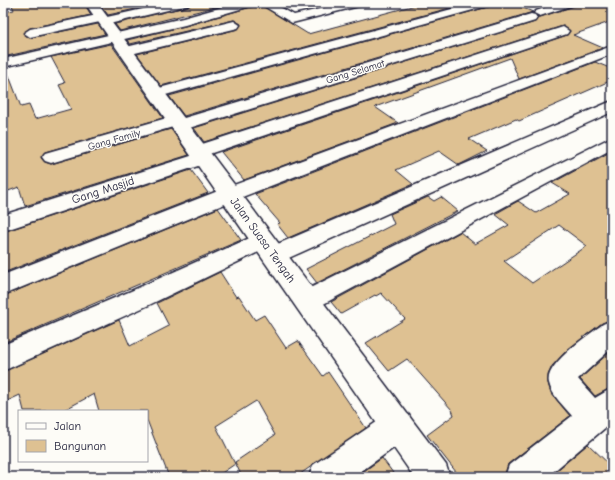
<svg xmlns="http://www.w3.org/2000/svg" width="615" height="480" viewBox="0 0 615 480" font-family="'Comic Neue',sans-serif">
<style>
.building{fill:#dec192;stroke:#22223b;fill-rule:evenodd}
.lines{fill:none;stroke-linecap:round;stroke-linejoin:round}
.minor-casing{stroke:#22223b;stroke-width:3}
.tertiary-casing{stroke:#22223b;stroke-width:3}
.minor{fill:#fdfcf7;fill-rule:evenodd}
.tertiary{fill:#fdfcf7;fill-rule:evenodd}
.labels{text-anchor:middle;stroke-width:3;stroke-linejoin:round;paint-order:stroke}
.far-street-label{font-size:10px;fill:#22223b;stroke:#fdfcf7}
.street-label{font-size:12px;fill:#22223b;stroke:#fdfcf7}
</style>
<rect width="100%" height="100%" fill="#fdfcf7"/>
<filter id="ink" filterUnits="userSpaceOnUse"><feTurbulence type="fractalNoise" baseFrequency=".025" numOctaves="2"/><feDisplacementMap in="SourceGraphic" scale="8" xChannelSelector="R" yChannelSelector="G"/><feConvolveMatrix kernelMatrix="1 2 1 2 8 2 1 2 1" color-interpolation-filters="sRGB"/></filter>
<g filter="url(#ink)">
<path class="building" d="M11,3H84L91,15L30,28L23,33L29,38L98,24L105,34L3,57V12L14,10Z
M99,3H163L108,15Z
M192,3H231L120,31L115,24L189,6Z
M258,3L308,34L423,3H468L161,86L137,54L238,29L241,24L234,20L130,44L127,40L185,26L254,6Z
M494,3H511L533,12L184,116L169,96L491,6Z
M584,3H612V21L573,35L603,48L519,79L510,58L375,107L398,123L244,180L221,152L567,35L570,31L563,26L204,142L194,128L535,22L538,17H540Z
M111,44L163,118L45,152L41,158L45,162L51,164L171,129L189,155L25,206L19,187L3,193V68H6L21,107L29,105L35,119L71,109L59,85L65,83L51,57Z
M595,62L612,69V80L519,121L516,119L469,139L487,151L459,165L439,151L396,170L413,184L288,238L277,224L280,223L255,194Z
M612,151V319L602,323L568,349L552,366L548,375V383L551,393L570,416L508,464L504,477H460L427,435L454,415L452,410L407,359L389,371L366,343L405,319L381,293L376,296L375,295L341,314L331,302L460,232L475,244L509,225L495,214L518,201L536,213L570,194L552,183ZM559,225L587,246L532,283L504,261Z
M191,170L208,193L3,273V232Z
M428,197L434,201L441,197L458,211L317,283L306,269L394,224L390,214Z
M218,208L241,240L3,343V296Z
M220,272L236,297L239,296L255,320L264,315L286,348L298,341L323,376L328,372L366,428L296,477H242L235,462L275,435L256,401L216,426L235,464L216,477H169L147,420V411H99L94,394L62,411H24L20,395L3,403V372L119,320L130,346L169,326L157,303Z
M612,350V387L595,396L580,379Z
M588,444L612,467V477H549Z
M382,458L396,477H356Z"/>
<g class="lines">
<defs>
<path id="minor" d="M170,3H191L189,5L105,25L100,22L30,37L24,33L30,29L102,14L107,17Z
M237,3H256L254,5L185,25L3,67V59L183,18Z
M259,3H273L294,15L345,3H365L363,5L292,23Z
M474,3H493L491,5L162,96H152L149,93L152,90Z
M558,3H575L573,5L540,16L534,13L536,11Z
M531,14L535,15L537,18L535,21L186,129L180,130L173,127L51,163L45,161L42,157L45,153L177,115L184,118Z
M234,21L240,25L238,28L127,55L122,54L120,51L122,48Z
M563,27L569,31L567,34L209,154L213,158L210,162L3,231V215L194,155L190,151L193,147Z
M609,47L612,48V54L237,199L3,295V275L223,189Z
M612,101V112L282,261L274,264L266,261L263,255L266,249Z
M612,137V149L316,308L307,311L298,308L295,301L298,294Z
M263,232L271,234L274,240L271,246L149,305L3,371V345L131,291Z
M612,320V348L578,379L595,398L612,388V422L547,477H505L509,465L572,416C564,406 552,396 549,383C544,364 589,335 603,324Z
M398,411L409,415L413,426L409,437L353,477H309L313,465L387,415Z"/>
<path id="tertiary" d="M85,3H97L446,465L450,477H414Z"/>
</defs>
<use href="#minor" class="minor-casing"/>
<use href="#tertiary" class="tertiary-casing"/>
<use href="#minor" class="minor"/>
<use href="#tertiary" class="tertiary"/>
</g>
</g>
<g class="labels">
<g class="far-street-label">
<text transform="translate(355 71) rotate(-17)" y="4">Gang Selamat</text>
<text transform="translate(114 139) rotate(-16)" y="4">Gang Family</text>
</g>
<g class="street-label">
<text transform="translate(103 190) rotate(-18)" y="4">Gang Masjid</text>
<text transform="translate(263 240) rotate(54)" y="4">Jalan Suasa Tengah</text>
</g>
</g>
<rect width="615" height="480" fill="none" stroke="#fdfcf7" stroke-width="16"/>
<rect x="8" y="8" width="599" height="464" fill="none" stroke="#22223b" stroke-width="1.5" filter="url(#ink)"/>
<rect x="18" y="410" width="130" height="52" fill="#fdfcf7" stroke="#a5a5ac"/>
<rect x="26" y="423" width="20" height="6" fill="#fdfcf7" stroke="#a5a5ac"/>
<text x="54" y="430" font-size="12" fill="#22223b">Jalan</text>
<rect x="26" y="440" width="20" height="12" fill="#dec192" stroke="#a5a5ac"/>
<text x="54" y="450" font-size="12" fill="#22223b">Bangunan</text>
</svg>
